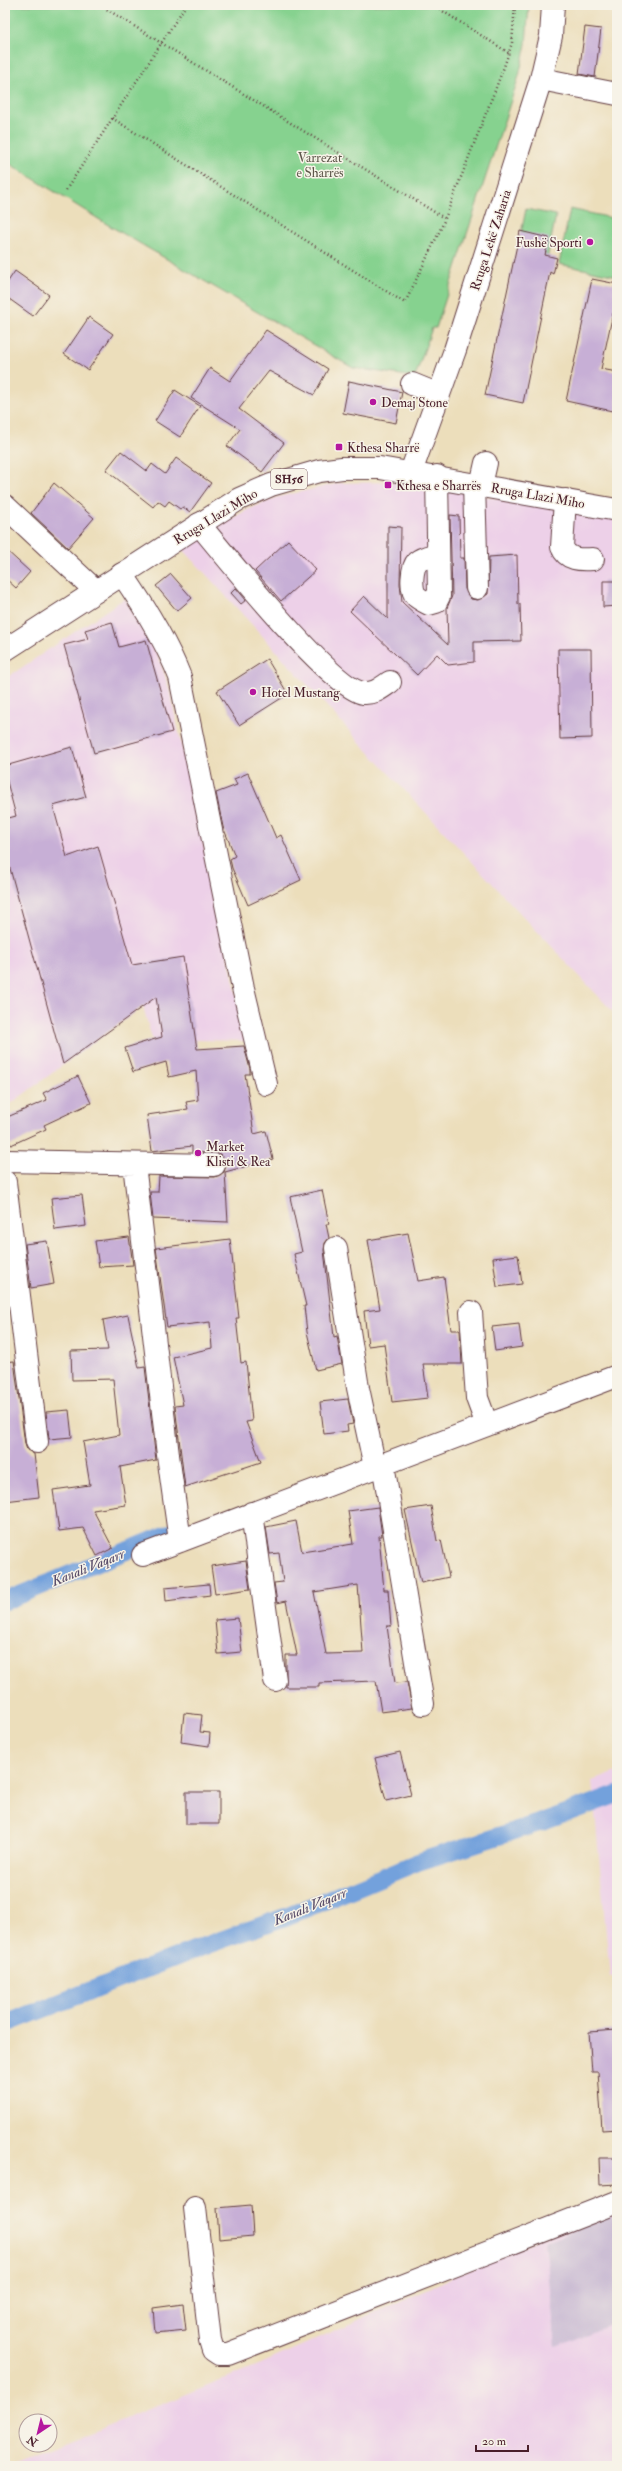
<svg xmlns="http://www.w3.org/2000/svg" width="622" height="2471" viewBox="0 0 622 2471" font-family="'IM FELL Double Pica',serif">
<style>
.built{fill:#edd0e8}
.industrial{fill:#ccbed4}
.green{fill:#86d28f;stroke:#68785d}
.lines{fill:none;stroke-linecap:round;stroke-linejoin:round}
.canal{stroke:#73a1dc;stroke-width:18}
.building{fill:#c7afd6;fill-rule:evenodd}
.minor-casing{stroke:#623c41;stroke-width:24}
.major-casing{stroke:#623c41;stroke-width:24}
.path{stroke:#623c41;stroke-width:2.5;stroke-dasharray:1 3;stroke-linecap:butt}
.minor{stroke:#fff;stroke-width:22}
.major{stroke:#fff;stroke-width:22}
.poi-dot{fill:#b5179e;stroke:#f7f3e8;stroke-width:1.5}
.labels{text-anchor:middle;stroke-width:3;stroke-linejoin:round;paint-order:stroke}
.shield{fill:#f7f3e8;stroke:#7e5f64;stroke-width:1}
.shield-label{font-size:12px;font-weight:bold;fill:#4a1f2b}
.park-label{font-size:13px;fill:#5c5549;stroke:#f7f3e8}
.street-label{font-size:13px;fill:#4a1f2b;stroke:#f7f3e8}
.poi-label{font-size:13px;fill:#4a1f2b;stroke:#f7f3e8;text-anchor:start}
.water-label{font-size:14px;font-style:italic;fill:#584c69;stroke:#f7f3e8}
</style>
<rect width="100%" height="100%" fill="#f7f3e8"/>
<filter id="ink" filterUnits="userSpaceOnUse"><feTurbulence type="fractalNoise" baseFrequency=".025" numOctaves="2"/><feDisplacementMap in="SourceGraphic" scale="8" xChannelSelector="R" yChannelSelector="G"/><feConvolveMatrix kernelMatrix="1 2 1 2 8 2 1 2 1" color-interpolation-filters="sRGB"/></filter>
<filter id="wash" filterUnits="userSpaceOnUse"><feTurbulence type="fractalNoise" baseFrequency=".012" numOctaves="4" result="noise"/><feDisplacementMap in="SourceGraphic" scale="16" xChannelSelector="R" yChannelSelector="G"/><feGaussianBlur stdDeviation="0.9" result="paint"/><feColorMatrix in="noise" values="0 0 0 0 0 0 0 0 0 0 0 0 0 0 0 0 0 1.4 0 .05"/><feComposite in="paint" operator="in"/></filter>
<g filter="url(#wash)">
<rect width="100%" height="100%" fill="#ecdebb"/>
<path class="built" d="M402,482L617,519V1016L365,748L181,547L247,510L278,497L340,483Z
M125,598L159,658L169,688L247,1041L152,1039L143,1006L5,1108V679Z
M617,1772V1975L610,1976L592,1781Z
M617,2203V2466H8L261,2364Z"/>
<path class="industrial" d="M617,2214V2322L556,2347L545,2241Z"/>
<path class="green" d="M5,5H529L526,44L519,76L436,328H432L415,377L353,368L105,223L5,161Z
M526,209L556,215L546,264L516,258Z
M570,209L617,219V276L559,264Z"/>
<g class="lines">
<path class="canal" d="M5,1601L170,1533
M5,2024L207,1945L288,1916L418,1862L545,1821L617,1794"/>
</g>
<g id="blocks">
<path class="building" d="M585,27L601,29L595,77L579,74Z
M520,231L549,238L545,255L557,258L553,274L550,272L523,403L485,395Z
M15,271L49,295L33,316L5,296V286Z
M592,279L617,284V314L613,313L601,369L617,372V412L566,401Z
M89,317L113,334L88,370L64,354Z
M266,330L328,369L314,395L269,371L239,409L284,443L262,472L227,446L240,429L191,398L210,368L230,381Z
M349,381L402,392L396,423L343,413Z
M175,390L200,406L180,437L155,421Z
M121,451L147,471L152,464L165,474L176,458L211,483L190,512L183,507L180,509L169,501L165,506L158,501L153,507L106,470Z
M54,483L94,518L68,548L31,513Z
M450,515L459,516L460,558H464L465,589L471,599L478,600L488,594L489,557L517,555L518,604H520L521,641L474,642V662L448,665L437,654L417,675L350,611L364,596L388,619V526L401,527L400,584L402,602L448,645L447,608L452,596Z
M288,540L316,570L281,601L255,571Z
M5,549L30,572L16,588L5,578Z
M171,574L192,598L177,611L156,586Z
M603,581H617V606L603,607Z
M236,588L246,600L241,604L231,593Z
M112,622L119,647L146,640L172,732L94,753L64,645L88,639L85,630Z
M558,649H591L592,738L560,739Z
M267,659L288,694L239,725L217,691Z
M72,747L86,797L53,806L67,857L98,846L132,965L183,957L197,1049L244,1046L250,1069V1074H245L254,1134L266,1131L273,1159L225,1172L228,1222L153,1219L150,1192H158L159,1176L214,1177L224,1172L226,1165L220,1154L192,1152V1146L152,1151L147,1115L188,1109L186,1102L198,1100L196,1071L169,1077L166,1062L133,1072L125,1048L162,1037L156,997L63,1064L5,850V819L16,816L5,774V766Z
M248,773L276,838L281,835L301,880L248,905L232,868L230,859L235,856L223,827L216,793L237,785L234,779Z
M78,1076L91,1103L44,1125L46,1129L11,1145L5,1133V1118L47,1100L43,1093Z
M322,1190L329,1224H326L329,1238L325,1243L324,1250L334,1337L337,1336L342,1364L316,1370L307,1332L304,1306H306L294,1254L302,1252L290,1197Z
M82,1195L86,1226L55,1230L51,1198Z
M408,1233L418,1281L444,1277L451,1330H460L462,1364H423L428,1398L392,1402L384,1344L368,1346L364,1311L380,1309L368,1240Z
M129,1237L133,1265L99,1267L95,1241Z
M230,1239L239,1318H236L241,1363L246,1362L252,1421L246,1422L261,1462L185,1487L175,1406L183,1405L173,1357L212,1348L210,1322L167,1327L156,1248Z
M47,1241L54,1284L31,1288L25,1244Z
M518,1255L522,1284L497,1287L493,1258Z
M128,1315L139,1368L145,1367L156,1460L120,1467L126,1505L93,1510L113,1548L97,1556L83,1528L59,1531L53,1490L90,1485L83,1442L119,1435L113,1379L72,1380L71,1351L108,1350L103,1320Z
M519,1324L522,1347L495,1351L492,1327Z
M14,1361L25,1444L27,1450L34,1454L39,1497L5,1501V1362Z
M348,1399L353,1424L347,1425L348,1431L324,1434L320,1402Z
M69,1410L72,1437L49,1439L46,1412Z
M431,1506L437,1541L441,1540L449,1577L421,1583L405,1510Z
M378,1507L382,1536H379L384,1590H388L391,1626H387L395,1683L407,1682L412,1708L381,1712L376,1681L319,1683V1687H286V1655H297L286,1601L277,1603L274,1583L283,1582L279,1553L270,1554L266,1527L296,1521L302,1552L353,1544L348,1511ZM358,1585L363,1653L326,1654L314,1592Z
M246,1561L250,1589L215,1594L211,1566Z
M209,1584L210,1595L166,1601L165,1588Z
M238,1618L242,1652L218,1654L215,1620Z
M184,1713L202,1715L200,1732L210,1733L209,1746L181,1742Z
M400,1752L411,1795L386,1801L375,1758Z
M186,1792H219V1824H186Z
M617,2030V2129L602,2130L598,2072H592L589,2032Z
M599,2158H617V2184L600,2185Z
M251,2205L253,2236L219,2239L217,2208Z
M183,2304L186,2330L155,2333L153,2308Z"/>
</g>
</g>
<g filter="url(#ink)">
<use href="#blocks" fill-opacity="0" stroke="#623c41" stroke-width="1"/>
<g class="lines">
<defs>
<path id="minor" d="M541,79L617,94
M412,384L439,395
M411,472L455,350L541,79L551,36L553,5
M437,476L439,596L436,602L429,604C425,602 419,599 416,596C410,590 412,567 417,562C423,557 431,556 438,554
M474,484L477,588
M481,485L486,463
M565,500L562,547C567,560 580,560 593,559
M5,506L96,591
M199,524C224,554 331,688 363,693C375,694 381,688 390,682
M122,574C144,606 166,641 180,677L243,988L266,1084
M5,1161L214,1165
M134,1164L168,1455L180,1541
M5,1182L37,1442
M336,1248L358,1388L375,1467
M471,1312L477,1398L487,1425
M383,1464L423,1704
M252,1513L275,1680
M143,1555L617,1376
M195,2208L210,2340L213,2350L219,2354H228L617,2202"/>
<path id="major" d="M5,650L239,499L271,485L319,471L342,468H380L617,510"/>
</defs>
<use href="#minor" class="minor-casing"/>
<use href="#major" class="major-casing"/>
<path class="path" d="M100,5L444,218
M433,5L509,53
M112,118L405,303L442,226L504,67L512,43L515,5
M66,190L186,5"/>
<use href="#minor" class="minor"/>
<use href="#major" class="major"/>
</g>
</g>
<g class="poi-dot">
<circle cx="590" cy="242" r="4"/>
<circle cx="373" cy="402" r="4"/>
<rect x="335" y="443" width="8" height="8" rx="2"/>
<rect x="384" y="481" width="8" height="8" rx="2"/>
<circle cx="253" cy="692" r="4"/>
<circle cx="198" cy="1153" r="4"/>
</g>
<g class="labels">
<rect class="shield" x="271" y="469" width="36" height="20" rx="3"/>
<g class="shield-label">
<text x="289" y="483">SH56</text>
</g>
<g class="park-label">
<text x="320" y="162">Varrezat<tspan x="320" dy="15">e Sharrës</tspan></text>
</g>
<g class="street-label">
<text transform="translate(490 240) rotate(-72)" y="5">Rruga Lekë Zaharia</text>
<text transform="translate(538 495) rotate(10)" y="5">Rruga Llazi Miho</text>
<text transform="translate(215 516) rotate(-31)" y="5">Rruga Llazi Miho</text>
</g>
<g class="poi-label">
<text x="582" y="247" text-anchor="end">Fushë Sporti</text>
<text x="381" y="407">Demaj Stone</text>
<text x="347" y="452">Kthesa Sharrë</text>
<text x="396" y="490">Kthesa e Sharrës</text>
<text x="261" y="697">Hotel Mustang</text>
<text x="206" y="1151">Market<tspan x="206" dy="15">Klisti &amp; Rea</tspan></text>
</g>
<g class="water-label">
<text transform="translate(88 1567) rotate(-22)" y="5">Kanali Vaqarr</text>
<text transform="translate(310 1906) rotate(-22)" y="5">Kanali Vaqarr</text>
</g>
</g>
<rect width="622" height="2471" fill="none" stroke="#f7f3e8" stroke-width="20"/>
<g transform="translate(38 2433) rotate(215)"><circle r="19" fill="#f7f3e8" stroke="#b29e9c"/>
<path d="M0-3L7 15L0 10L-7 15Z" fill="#b5179e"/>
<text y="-6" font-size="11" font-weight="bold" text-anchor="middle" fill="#4a1f2b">N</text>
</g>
<path d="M476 2445v6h52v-6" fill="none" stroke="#4a1f2b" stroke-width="2"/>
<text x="482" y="2445" font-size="12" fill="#4a1f2b" stroke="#f7f3e8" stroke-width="3" paint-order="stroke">20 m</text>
</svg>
